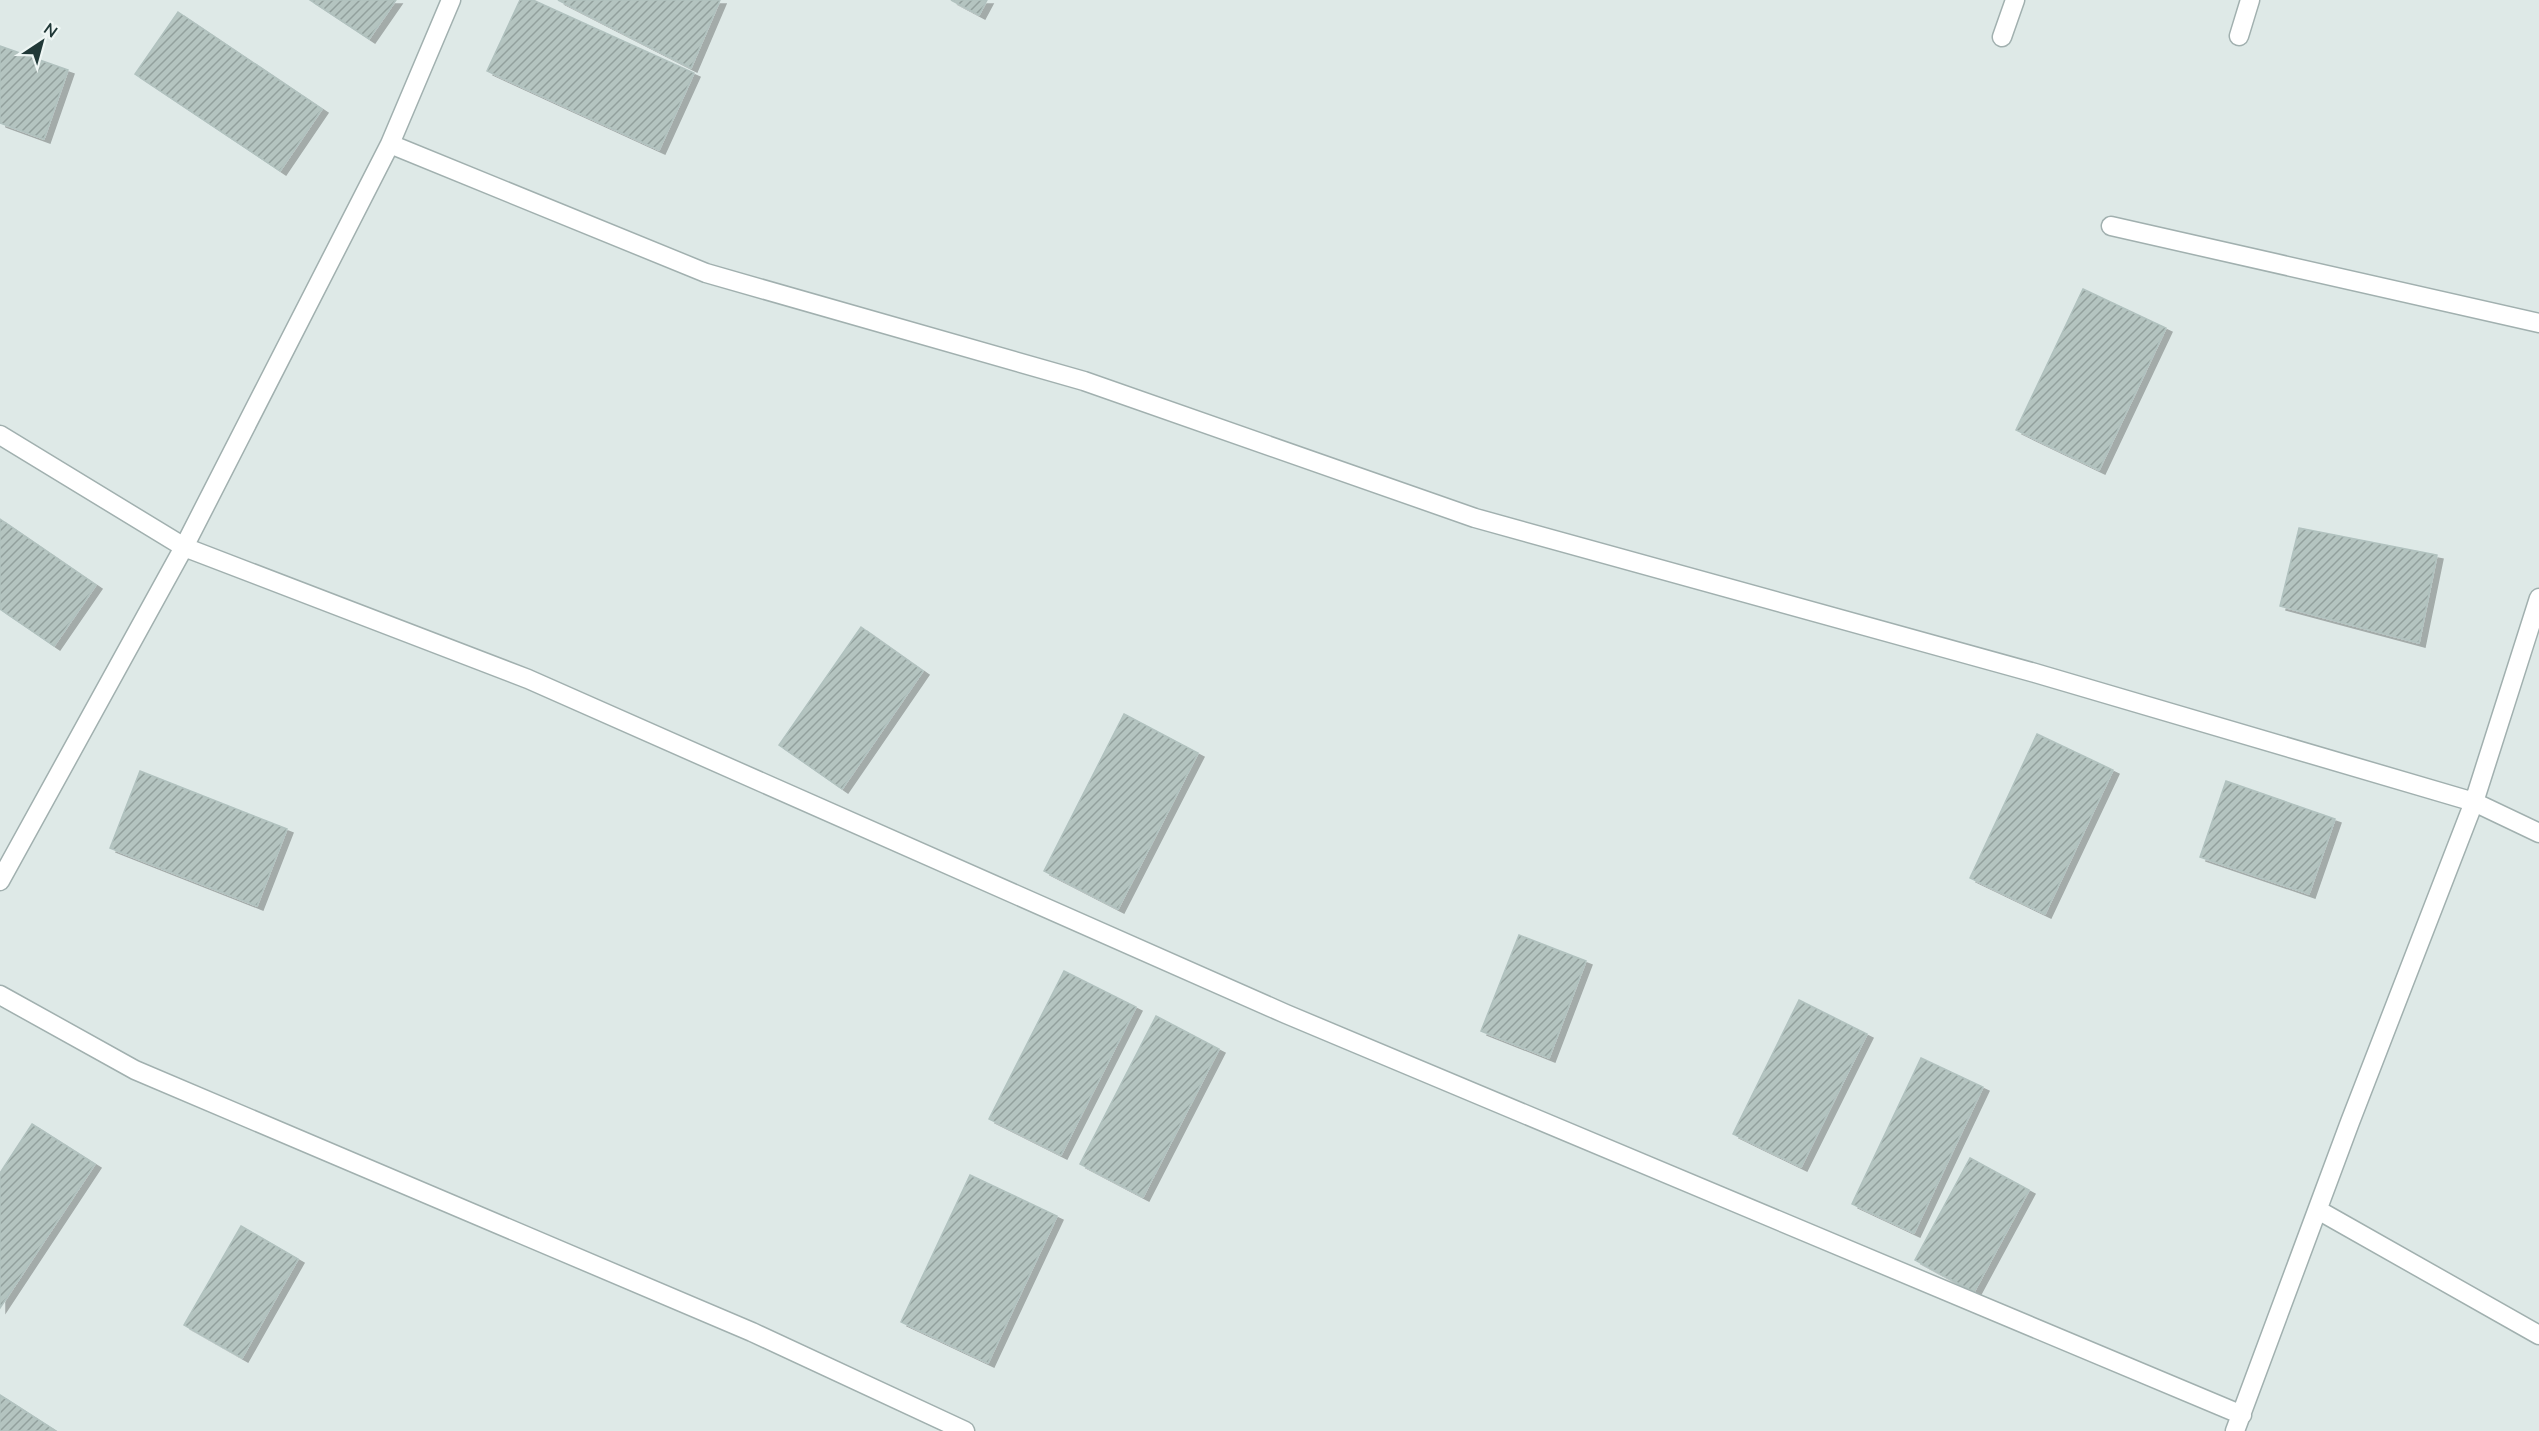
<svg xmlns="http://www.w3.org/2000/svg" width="2539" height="1431" viewBox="0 0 2539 1431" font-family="Mulish,sans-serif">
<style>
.building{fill:url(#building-hatch);stroke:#b1c2bf;stroke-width:1.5;filter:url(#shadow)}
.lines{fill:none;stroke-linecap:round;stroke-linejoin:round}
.service-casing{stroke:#a1b0af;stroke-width:21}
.minor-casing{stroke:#a1b0af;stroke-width:21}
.service{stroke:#fff;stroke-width:18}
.minor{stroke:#fff;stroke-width:18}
</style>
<defs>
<pattern id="building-hatch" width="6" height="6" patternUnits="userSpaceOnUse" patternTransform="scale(1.5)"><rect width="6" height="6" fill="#b4c4c0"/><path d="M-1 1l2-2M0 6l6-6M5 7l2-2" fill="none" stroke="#92a09d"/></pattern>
<filter id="shadow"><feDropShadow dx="6" dy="4" stdDeviation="0" flood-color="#0004"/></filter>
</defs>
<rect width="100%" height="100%" fill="#dee9e7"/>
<path class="building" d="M310,0H396L369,39Z
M520,0H533L694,73L659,150L487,71Z
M558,0H720L691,68Z
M951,0H987L979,15Z
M178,12L322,109L280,171L135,74Z
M0,46L68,70L44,139L0,123Z
M2083,289L2166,328L2099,470L2016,430Z
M0,519L96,585L54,646L0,609Z
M2299,528L2437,555L2419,643L2280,606Z
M861,627L923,671L842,789L779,745Z
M1124,714L1198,753L1118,909L1044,871Z
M2037,734L2113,770L2045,914L1970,878Z
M140,771L287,829L257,906L110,848Z
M2226,781L2335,819L2309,894L2200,857Z
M1519,935L1586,961L1549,1058L1481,1031Z
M1064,971L1136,1007L1061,1155L989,1119Z
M1799,1000L1867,1034L1801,1167L1733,1134Z
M1156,1016L1219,1049L1143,1197L1080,1164Z
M1921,1058L1983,1087L1914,1233L1852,1204Z
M32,1124L95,1164L0,1308V1173Z
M1970,1158L2029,1190L1974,1292L1915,1260Z
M970,1175L1057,1216L988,1363L901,1322Z
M241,1226L298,1259L242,1358L184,1325Z
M0,1395L56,1431H0Z"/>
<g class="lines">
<defs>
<path id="service" d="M2239,36L2250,0
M2002,37L2015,0"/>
<path id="minor" d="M390,144L706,273L1084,381L1475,518L2035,673L2474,802L2539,833
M2111,226L2539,323
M0,435L184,547L528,679L1286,1014L2242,1415
M0,881L184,547L390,144L451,0
M0,995L135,1070L752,1332L965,1431
M2318,1210L2539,1335
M2235,1431L2350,1122L2474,802L2539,598"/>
</defs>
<use href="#service" class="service-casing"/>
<use href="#minor" class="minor-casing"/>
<use href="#service" class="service"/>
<use href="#minor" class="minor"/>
</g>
<g transform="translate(42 42) rotate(36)" stroke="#eef6f4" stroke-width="4.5" paint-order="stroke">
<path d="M0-4.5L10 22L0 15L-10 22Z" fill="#203837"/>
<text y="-9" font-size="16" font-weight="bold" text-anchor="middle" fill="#203837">N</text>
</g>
</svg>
